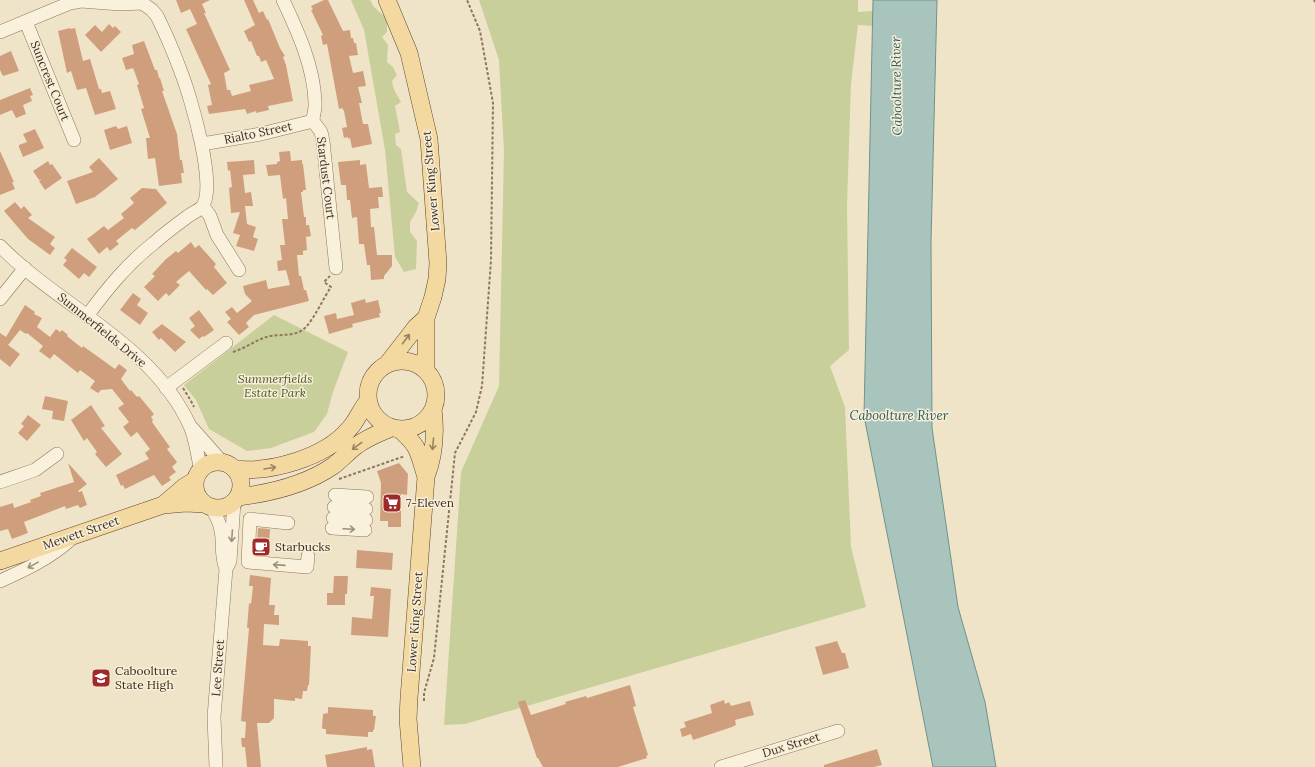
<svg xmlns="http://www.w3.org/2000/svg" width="1315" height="767" viewBox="0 0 1315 767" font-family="Lora,serif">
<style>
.green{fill:#c9cf9b}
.water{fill:#a9c4bc;stroke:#6f938a}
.building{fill:#cf9f7d}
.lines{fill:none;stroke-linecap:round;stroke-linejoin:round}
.minor-casing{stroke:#8d765c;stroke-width:14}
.major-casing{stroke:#5b4430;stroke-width:18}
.path{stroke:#8d765c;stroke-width:2;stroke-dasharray:3 2;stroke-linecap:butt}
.minor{stroke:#faf1dc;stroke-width:13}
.major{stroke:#f3d9a0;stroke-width:17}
.oneway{stroke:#988460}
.oneway2{stroke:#9c907e}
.labels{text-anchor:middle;stroke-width:3;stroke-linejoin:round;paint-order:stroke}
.street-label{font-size:12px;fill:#3d2e20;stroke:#f7eed8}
.park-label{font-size:12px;font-style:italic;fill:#4d5a26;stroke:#f7eed8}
.poi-label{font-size:12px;fill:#3d2e20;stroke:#f7eed8;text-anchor:start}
.water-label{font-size:13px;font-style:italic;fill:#2f5d5a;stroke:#f7eed8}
</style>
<rect width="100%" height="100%" fill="#f0e4c8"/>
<path class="green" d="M351,0H370L374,7L387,19V32L382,37L388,45L387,62L393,67L397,75L392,81C394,93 396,92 401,102L395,106L400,132L395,134L396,145L401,149L407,192L419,203L416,212L410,222V232L417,241L416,269L404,272L395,257L385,150L364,30Z
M479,0H858V12L873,11V26L858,25L851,84L847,205L849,350L830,366L845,407L851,547L866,607L465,724L444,725L461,472L499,386L504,151L499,60Z
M274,315L348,352L333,392L327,414L314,432L271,448L247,451L209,429L196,400L184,385Z"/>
<path class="water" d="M873,0H937L931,242L932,428L958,607L985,702L996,767H933L864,416Z"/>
<path class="building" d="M176,0H210L202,4L206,13H204L230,70L224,73L227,90H230L232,96L251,91L249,85L274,79L266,60L261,62L259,56H257L251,41L249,42L244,31L255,25L244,0H253L259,13L263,11L267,20L268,19L280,48L285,56L283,57L286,65L293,101L268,106L269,110L256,113V111L247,114L245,109L209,114L207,106L212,105L208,85L211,84L186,29L197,24L190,9L181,13Z
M324,0H328L343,31L350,30L351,38H353L354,43H356L358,55L349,56L353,73L363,71L366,86L358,87L362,103H359L363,124H368L372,144L352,148L350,138L348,139V137L344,138L342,128L347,127L344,111L342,108L339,109L327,44L323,45L321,36L323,35L311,10H313L311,6Z
M109,24L113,28L115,26L121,32L101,52L85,35L95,25L102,32Z
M70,28V29L75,28L83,61L90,59L99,89H101L102,93L110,91L116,109L95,115L86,88L77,90L71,71L67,73L58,31Z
M144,41L155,70H157L159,78H160L164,91H162L177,134L180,160H182L184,173H181L182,183L159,186L155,158L148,159L146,138H150L141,109L144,108L137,85L139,84L133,68L126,70L122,58L134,54L132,45Z
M11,51L19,71L3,76L0,70V56Z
M30,88L33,95L30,96L32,101L23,105L26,114L16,118L12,110L0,115V100Z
M116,126L118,129L127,126L132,143L110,150L104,130Z
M35,129L44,148L23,157L19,147V145L27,142L23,134Z
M0,151L14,182H12L15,189L0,195Z
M290,151L291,161L302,160V164H303L306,190H303V192H301L304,217H306V225H309L311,236L306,237L307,250L303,251V255H297L299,276H301L304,290H306L309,301L254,315L246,323L249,327L239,335L227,322L231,319L225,312L232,307L237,313L252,301L245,294L243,286L266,280L268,289L290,285L286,270L278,271L277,261L282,260L280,245H285L282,219H288L286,198L283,199L280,175L268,176L266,165L277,164V162L280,161L279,152Z
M99,158L118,179L95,197L76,204L67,181L93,172L89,167Z
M254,160L255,174L243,175L245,193L251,192L253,206H245L247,224L256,227L253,237L258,239L254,251L236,246L240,235L233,233L240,212L231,213L229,188L232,187L230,170L228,171L227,162Z
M360,160V165L366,164L369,188L382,187L383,197H378L379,208L370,209L371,227H374L377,255H392V266L384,276V279L371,280L370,265H367L364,244H359L357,217L352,218L350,200H347L346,185H341L338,162Z
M48,161L50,165L52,164L62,178L45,190L39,181L42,179L39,180L33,171Z
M142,188L156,189L167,203L135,230L132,228L116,241L119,244L110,251L107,247L99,254L87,239L104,226L108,230L124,218L121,214L134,203L130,198Z
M15,202L21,209L24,206L32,215L28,218L55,237L50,244L55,248L50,255L28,239L4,211Z
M191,242L195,248L199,245L216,264L214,267L227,283L213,295L207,289L206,290L189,271L176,282L180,285L169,296L166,293L158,301L144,287L155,276L152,274L166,259L176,251L178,253Z
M72,248L97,267L89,277L84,273L79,279L63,265L67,260L64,258Z
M133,293L141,299L137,305L148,313L140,325L120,310Z
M365,299L366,303L378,300L381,313H379L380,317L352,324L353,327L329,334L324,316L336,313L337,319L354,315L351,303Z
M25,305L35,312L34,314L42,318L37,327L50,337L56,329L60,332L62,330L68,335L67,336L82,348L83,346L115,369L119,364L127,370L121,379L130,391L131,390L137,397L139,396L154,414L151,417L153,420L152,422L170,447L167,449L177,462L172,467L176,472L169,477L171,480L162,486L154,475L125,489L123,485L121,486L116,475L149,459L145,453L150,449L137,432L131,437L123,427L129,422L118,408L124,404L112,389L101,390L98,393L90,388L95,381L80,370L78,373L54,354L50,359L39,351L43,346L27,333L26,334L20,330L8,345L20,354L10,367L0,359V333L6,337Z
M199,310L214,330L204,337L203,336L199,339L190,330L195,326L189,318Z
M162,324L186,342L175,352L161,338L159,340L152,332Z
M45,396L68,401L64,421L52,419L53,411L42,409Z
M91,405L105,426L101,428L122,454L106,467L95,454L97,452L87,438L84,441L71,420Z
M28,415L41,425L27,441L18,433L24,426L21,424Z
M68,463L87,484L78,491L79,492L82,491L87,505L80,508L78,505L66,509L65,506L24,522L28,533L12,539L8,529L0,531V507L13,503L14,508L31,502L30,500L41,496L40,493L74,482Z
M399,463L408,474L407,495L401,494V527H388V521H380L381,483L377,471Z
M258,528L270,529L268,556L256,555Z
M357,550L393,553L392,570L356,568Z
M250,575L271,578L269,605H275L274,615H279V625L264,624L263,645L279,646L280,639L308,641V646H311L309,685H308L307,691H303L302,699L295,698V701L274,699V718L269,723H257L261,767H247L245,747H242L241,738H245L246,722L241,721L249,628H247L249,603L251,604L253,586H249Z
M334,576H348L347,594H345V605H327V593H333Z
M371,587L391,589L388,637L351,635L352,617L372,619L374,596H370Z
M837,641L842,653H845L849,668L823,675L815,647Z
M630,685L636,706L633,707L648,755L646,756L647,758L618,767H543L538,758H537L518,702L525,700L531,715L566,704L565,702L586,696L587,698Z
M724,700L725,704L729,702L731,706L750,701L754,715L735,720L736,725L732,727L693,740L691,734L682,737L680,729L686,727L684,722L712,713L710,705Z
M328,707L373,710V716H376L374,730H373V732H368V737L326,734V729H323L322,727L323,714L328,713Z
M367,747V750L372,749L375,767H327L325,755Z
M877,749L882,765L874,767H824V765Z"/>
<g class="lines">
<defs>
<path id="minor" d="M283,0C298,32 314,67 315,102C316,109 313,114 313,121L321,132L323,141L336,268
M26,22L74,140
M0,32L53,10L70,3L81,1L120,4L142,3L152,10L157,16C166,34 174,53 181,72C190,95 218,188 202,207C198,211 192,213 187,217C176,225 164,234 154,243C127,264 107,289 87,316
M202,144L261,134L313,121
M203,206L210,216L217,235L239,270
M0,246C60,307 153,344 190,426C196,439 197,455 201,470
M0,299L25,268
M166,388L226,343
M192,428L222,462
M0,482L35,470L57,454
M335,495L367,497
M211,507C216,515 220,522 221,531C224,545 220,554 226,569L214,717L216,767
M334,507L366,509
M333,518L366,520
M288,523L250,519L248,562L307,567L308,556
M332,528L365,530
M227,567L230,561L234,502
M0,581C25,570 50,558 70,540
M721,767L838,731"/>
<path id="major" d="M387,0L409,53L429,139L438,263L437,279L433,297L426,318V371
M368 395a34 34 0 1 1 68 0a34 34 0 1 1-68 0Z
M388,363L416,327L426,318
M399,429C420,447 418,452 426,477
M195 485a23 23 0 1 1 46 0a23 23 0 1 1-46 0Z
M234,469C270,473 325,458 349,429C357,421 360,410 368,401
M238,497C271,493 305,485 333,466C341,460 348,452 356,446C366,438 379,433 391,428
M163,505L184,487L195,480
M0,561L163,505L186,503L204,504
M412,767L408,719L409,698L426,477C434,456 436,432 433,409"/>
</defs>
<use href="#minor" class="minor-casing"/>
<use href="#major" class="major-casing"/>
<path class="path" d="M1314,0L1315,2
M233,352C246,348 257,339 270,336C281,334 297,337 306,327C315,317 323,299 331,287L324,282L330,276
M183,388L191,401L194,407
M339,479L405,456
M424,701V693L434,658L455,453L476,412L482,386L491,260L493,103L480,31L467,0"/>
<use href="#minor" class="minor"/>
<use href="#major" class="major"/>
</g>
<defs><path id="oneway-shaft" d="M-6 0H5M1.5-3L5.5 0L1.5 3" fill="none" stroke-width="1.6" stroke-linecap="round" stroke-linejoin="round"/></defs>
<g class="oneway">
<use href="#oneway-shaft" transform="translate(406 339) rotate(-53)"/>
<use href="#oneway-shaft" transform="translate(433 444) rotate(95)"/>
<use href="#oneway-shaft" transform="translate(357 446) rotate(144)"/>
<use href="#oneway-shaft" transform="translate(270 468) rotate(-9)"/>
</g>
<g class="oneway2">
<use href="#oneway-shaft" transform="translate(349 529) rotate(3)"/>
<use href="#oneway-shaft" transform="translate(232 536) rotate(94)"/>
<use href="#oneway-shaft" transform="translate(33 565) rotate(151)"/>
<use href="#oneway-shaft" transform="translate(279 565) rotate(-176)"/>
</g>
<defs>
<symbol id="supermarket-square" viewBox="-11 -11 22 22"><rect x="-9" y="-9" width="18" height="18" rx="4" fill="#9e2a2b" stroke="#f7eed8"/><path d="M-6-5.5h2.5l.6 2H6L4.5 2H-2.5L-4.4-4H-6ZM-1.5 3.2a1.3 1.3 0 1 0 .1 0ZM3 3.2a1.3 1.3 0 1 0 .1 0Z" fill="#fff"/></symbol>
<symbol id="cafe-square" viewBox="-11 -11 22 22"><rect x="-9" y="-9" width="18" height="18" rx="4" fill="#9e2a2b" stroke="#f7eed8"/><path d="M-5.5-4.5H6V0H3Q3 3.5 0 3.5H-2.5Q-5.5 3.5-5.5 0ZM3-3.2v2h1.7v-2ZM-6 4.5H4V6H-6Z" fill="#fff"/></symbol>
<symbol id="school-square" viewBox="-11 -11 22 22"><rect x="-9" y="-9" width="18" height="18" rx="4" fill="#9e2a2b" stroke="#f7eed8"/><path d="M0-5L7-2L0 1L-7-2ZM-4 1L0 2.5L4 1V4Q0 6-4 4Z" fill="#fff"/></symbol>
</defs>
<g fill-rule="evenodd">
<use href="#supermarket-square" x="381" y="492" width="22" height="22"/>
<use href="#cafe-square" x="250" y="536" width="22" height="22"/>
<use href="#school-square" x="90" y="667" width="22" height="22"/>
</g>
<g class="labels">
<g class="street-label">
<text transform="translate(50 81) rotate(68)" y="4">Suncrest Court</text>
<text transform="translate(258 133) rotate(-12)" y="4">Rialto Street</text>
<text transform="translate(326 178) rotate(83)" y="4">Stardust Court</text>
<text transform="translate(431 181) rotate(-95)" y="4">Lower King Street</text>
<text transform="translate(102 330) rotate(39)" y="4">Summerfields Drive</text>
<text transform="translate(81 533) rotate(-19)" y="4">Mewett Street</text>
<text transform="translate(415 622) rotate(-86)" y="4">Lower King Street</text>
<text transform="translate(218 668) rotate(-86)" y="4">Lee Street</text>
<text transform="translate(791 745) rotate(-17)" y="4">Dux Street</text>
</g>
<g class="park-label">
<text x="275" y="383">Summerfields<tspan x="275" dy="14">Estate Park</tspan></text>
</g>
<g class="poi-label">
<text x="406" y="507">7-Eleven</text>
<text x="275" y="551">Starbucks</text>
<text x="115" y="675">Caboolture<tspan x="115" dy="14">State High</tspan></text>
</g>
<g class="water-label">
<text transform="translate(896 86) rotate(-91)" y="5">Caboolture River</text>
<text x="899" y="420">Caboolture River</text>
</g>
</g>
</svg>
